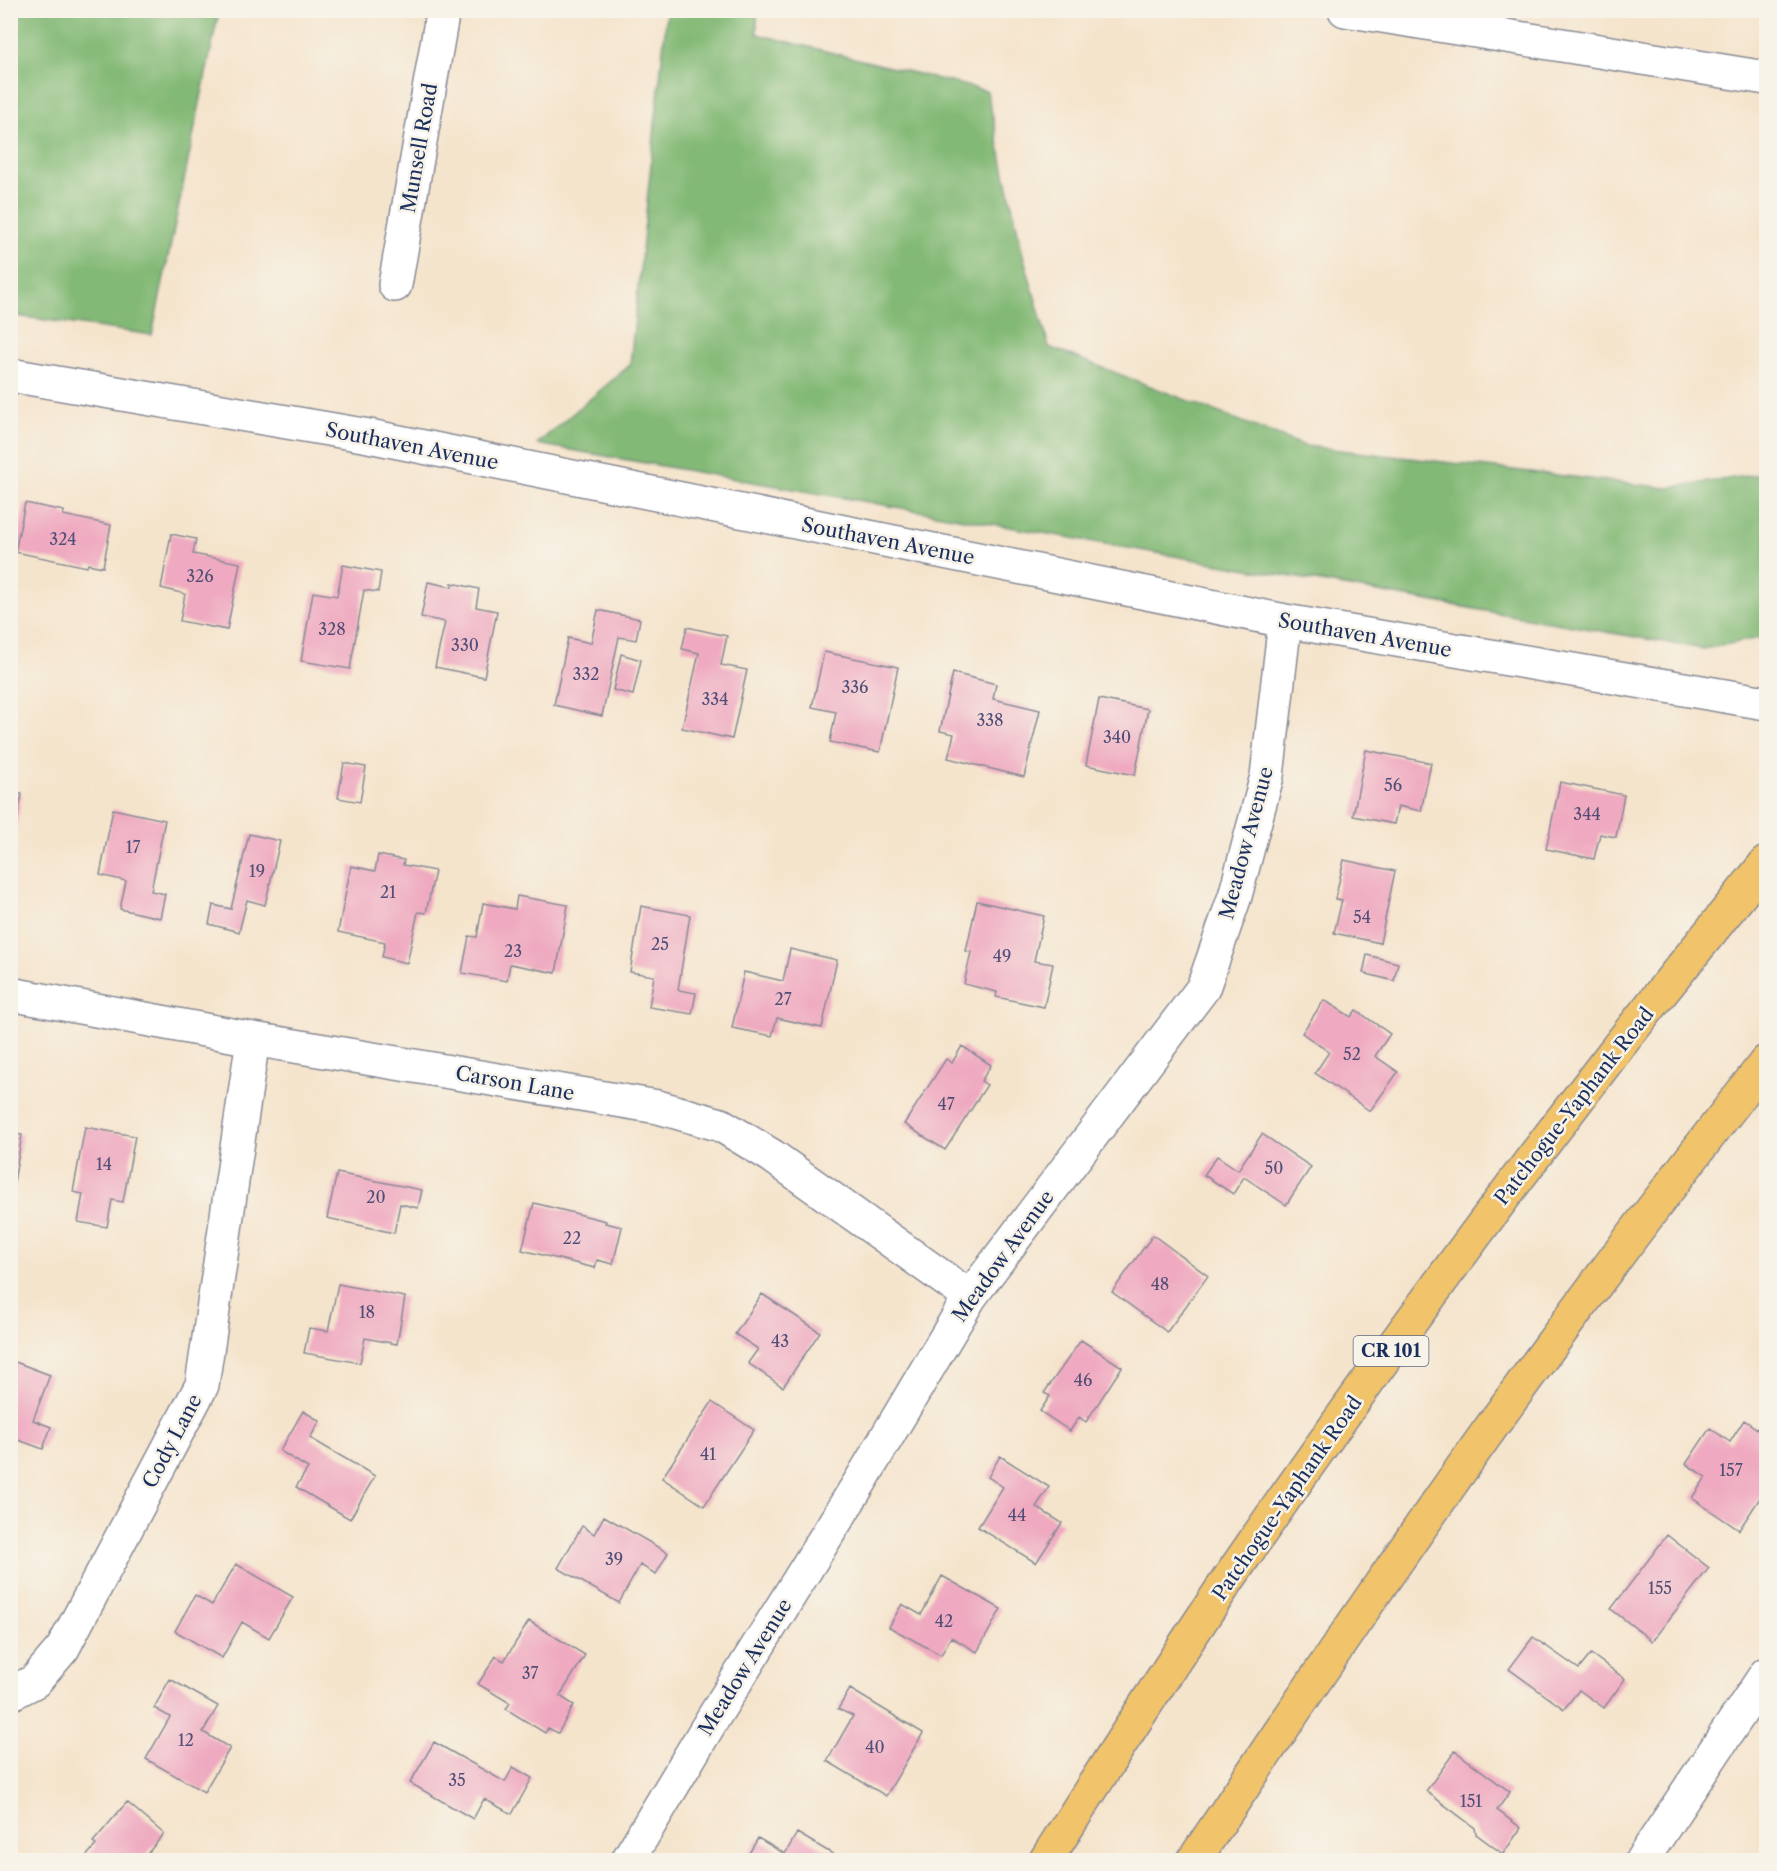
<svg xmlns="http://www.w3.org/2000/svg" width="1777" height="1871" viewBox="0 0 1777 1871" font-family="'Libre Caslon Text',serif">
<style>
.forest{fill:#83b976;stroke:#4f746a;stroke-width:1.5}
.building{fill:#efa9c0}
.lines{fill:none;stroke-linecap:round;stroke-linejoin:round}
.minor-casing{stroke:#888a95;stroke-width:36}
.major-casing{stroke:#888a95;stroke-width:36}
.minor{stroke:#fff;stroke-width:33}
.major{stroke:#f1c36a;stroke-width:33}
.labels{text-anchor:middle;stroke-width:5;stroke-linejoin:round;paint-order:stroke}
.number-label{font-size:16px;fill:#504e76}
.shield{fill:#f7f3e8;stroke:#5d6a87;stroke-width:1.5}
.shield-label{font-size:18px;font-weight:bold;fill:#1b2f5e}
.street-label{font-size:20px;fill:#1b2f5e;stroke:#f7f3e8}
</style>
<rect width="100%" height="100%" fill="#f7f3e8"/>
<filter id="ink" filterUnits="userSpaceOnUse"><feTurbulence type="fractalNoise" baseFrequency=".0167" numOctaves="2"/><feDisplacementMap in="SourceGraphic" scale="12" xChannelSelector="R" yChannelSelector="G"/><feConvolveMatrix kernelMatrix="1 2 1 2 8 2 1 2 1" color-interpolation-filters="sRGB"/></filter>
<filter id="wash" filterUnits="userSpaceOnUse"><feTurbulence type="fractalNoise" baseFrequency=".008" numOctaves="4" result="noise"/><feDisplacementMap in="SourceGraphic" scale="24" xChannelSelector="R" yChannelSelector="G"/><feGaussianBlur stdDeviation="1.35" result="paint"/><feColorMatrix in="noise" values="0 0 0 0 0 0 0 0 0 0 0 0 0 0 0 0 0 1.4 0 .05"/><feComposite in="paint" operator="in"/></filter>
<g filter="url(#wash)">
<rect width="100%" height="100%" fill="#f5e4cc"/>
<path class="forest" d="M11,10L219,11L152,335L11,315Z
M667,11H757V34L987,91L1023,255L1049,347L1305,446L1668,488L1766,473V637L1703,649L537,444L630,365Z"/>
<g id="blocks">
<path class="building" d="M25,503L64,511L63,515L111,525L103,567L88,564L87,567L15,552Z
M171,534L196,539L193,554L240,563L227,630L180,621L185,594L161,588Z
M343,565L381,572L378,592L364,590L350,669L301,661L313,592L337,596Z
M428,582L452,587V583L479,589L476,607L497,611L484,677L435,667L445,622L421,617Z
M598,610L640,619L636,640L619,637L602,716L554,705L568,638L591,643Z
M687,627L727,636L721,665L747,670L732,739L682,728L699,653L682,649Z
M824,652L898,667L880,752L830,742L836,712L812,707Z
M621,654L641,660L633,695L613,690Z
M953,673L996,684L993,699L1040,710L1024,777L948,758L954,734L940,731Z
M1099,699L1148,709L1135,775L1086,765Z
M1366,750L1431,763L1421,811L1398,806L1394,824L1353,816Z
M344,763L366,767L360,802L338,798Z
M1560,782L1624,795L1616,837L1600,834L1594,859L1546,849Z
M10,792L22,794L12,846H10Z
M113,809L165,820L151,891L165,894L160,918L120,909L126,881L100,875Z
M249,834L280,841L265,905L247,900L239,932L209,924L213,905L231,909Z
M378,855L404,860L403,865L435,871L426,913L418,912L407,963L382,957L385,942L338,932L351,866L375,871Z
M1344,860L1395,871L1380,943L1334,933L1342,900L1335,899Z
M517,896L568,905L556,973L510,964L507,981L462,973L469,936L477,937L483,903L515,909Z
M977,901L1044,916L1034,961L1053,964L1044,1007L996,997L997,992L964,984L971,952L966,951Z
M641,906L690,915L678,990L696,993L692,1014L649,1007L654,976L630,972Z
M790,949L837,960L822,1028L777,1018L772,1036L732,1028L744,972L783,981Z
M1367,955L1398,963L1394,981L1363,973Z
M1324,1000L1351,1017L1356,1010L1390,1034L1375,1056L1398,1072L1370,1111L1315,1073L1329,1052L1302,1033Z
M962,1046L991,1065L981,1081L987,1085L945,1150L904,1124L946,1059L952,1063Z
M85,1127L135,1136L123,1202L112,1200L107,1227L78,1222L83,1194L73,1192Z
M10,1133L22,1135L12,1194L10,1193Z
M1262,1134L1311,1167L1286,1205L1244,1177L1233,1194L1204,1175L1217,1156L1238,1170Z
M337,1173L422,1190L418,1208L400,1204L394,1233L327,1218Z
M534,1203L606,1221L605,1223L622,1227L613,1264L597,1260L595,1268L522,1250Z
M1153,1235L1208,1276L1167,1332L1112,1292Z
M338,1284L405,1297L397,1344L365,1338L360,1363L304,1353L309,1328L328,1331Z
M762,1294L820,1332L783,1387L748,1363L758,1349L735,1334Z
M1081,1340L1122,1367L1086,1422L1079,1417L1070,1431L1040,1411L1050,1396L1044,1393Z
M10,1360L50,1375L33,1420L51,1427L43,1449L10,1437Z
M712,1402L754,1430L704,1506L662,1478Z
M303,1411L320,1421L310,1438L375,1476L350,1519L296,1487L308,1468L280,1451Z
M1744,1420L1766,1435V1489L1739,1530L1692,1498L1706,1477L1686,1464L1710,1428L1730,1442Z
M1000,1456L1049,1487L1036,1507L1062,1523L1036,1563L978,1527L1003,1487L988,1477Z
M604,1516L668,1553L656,1574L640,1565L619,1603L558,1568L582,1526L594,1534Z
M1667,1535L1709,1568L1652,1641L1611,1609Z
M236,1564L293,1597L269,1638L242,1622L222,1658L175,1631L195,1595L212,1605Z
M942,1576L1001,1609L977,1652L951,1637L941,1655L889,1627L902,1604L921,1615Z
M529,1621L585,1655L560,1696L574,1705L558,1733L548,1728L545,1733L506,1709L510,1703L478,1684L496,1656L504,1661Z
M1533,1637L1579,1669L1591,1654L1625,1679L1604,1708L1579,1690L1564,1709L1509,1669Z
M170,1679L218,1706L203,1732L230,1748L204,1792L146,1759L170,1717L154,1708Z
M850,1689L923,1733L886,1796L827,1761L853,1716L838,1709Z
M434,1742L505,1782L513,1767L532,1778L512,1814L484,1799L473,1819L410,1783Z
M1455,1751L1510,1792L1497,1810L1521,1828L1503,1854L1476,1834L1475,1828L1426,1791Z
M127,1802L164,1834L142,1860H83L96,1845L93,1842Z
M797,1833L843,1860H745L758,1838L785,1854Z"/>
</g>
</g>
<g filter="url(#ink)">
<use href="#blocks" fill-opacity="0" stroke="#888a95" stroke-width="1.5"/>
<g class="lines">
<defs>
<path id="minor" d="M1345,10L1766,78
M395,285L443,10
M10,375L369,436L1285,621L1766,703
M10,994L253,1039L658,1107L721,1125L772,1156L970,1297
M10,1694L35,1681L63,1648L202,1385L253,1039
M628,1860L710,1723L860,1482L970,1297L1203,988L1235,896L1267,776L1285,621
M1642,1860L1766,1674"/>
<path id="major" d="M1046,1860C1111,1758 1176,1655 1245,1555C1361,1387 1483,1222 1607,1061C1659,994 1713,929 1766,863
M1194,1860C1309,1688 1425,1516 1548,1349C1619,1252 1692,1157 1766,1062"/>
</defs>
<use href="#minor" class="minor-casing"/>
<use href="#major" class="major-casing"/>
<use href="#minor" class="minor"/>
<use href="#major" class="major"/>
</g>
</g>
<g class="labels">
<g class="number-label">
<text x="63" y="545">324</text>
<text x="200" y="582">326</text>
<text x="332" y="635">328</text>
<text x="465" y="651">330</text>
<text x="586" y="680">332</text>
<text x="855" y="693">336</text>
<text x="715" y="705">334</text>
<text x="990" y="726">338</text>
<text x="1117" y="743">340</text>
<text x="1393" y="791">56</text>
<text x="1587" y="820">344</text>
<text x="133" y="853">17</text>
<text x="257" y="877">19</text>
<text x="388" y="898">21</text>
<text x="1362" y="923">54</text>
<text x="660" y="950">25</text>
<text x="513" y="957">23</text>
<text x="1002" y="962">49</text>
<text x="783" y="1005">27</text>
<text x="1352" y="1060">52</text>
<text x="946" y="1110">47</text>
<text x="104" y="1170">14</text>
<text x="1274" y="1174">50</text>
<text x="376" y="1203">20</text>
<text x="572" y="1244">22</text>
<text x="1160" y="1290">48</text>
<text x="367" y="1318">18</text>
<text x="780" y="1347">43</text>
<text x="1083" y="1386">46</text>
<text x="708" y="1460">41</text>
<text x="1731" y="1476">157</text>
<text x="1017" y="1521">44</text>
<text x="614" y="1565">39</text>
<text x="1660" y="1594">155</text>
<text x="944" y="1627">42</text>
<text x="530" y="1679">37</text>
<text x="186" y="1746">12</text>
<text x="875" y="1753">40</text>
<text x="457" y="1786">35</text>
<text x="1471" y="1807">151</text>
</g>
<rect class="shield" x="1353.5" y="1336" width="75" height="30" rx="4.5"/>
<g class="shield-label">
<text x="1391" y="1357">CR 101</text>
</g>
<g class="street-label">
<text transform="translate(419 148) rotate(-80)" y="7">Munsell Road</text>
<text transform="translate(412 446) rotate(11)" y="7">Southaven Avenue</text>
<text transform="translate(888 541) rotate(11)" y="7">Southaven Avenue</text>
<text transform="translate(1365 635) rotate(10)" y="7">Southaven Avenue</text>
<text transform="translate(1246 843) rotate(-75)" y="7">Meadow Avenue</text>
<text transform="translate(515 1083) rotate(10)" y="7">Carson Lane</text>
<text transform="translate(1574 1106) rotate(-52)" y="7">Patchogue-Yaphank Road</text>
<text transform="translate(1003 1256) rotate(-54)" y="7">Meadow Avenue</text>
<text transform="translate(172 1441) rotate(-62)" y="7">Cody Lane</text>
<text transform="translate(1287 1498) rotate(-55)" y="7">Patchogue-Yaphank Road</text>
<text transform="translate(745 1667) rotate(-58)" y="7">Meadow Avenue</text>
</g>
</g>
<rect width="1777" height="1871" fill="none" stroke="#f7f3e8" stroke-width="36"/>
</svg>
